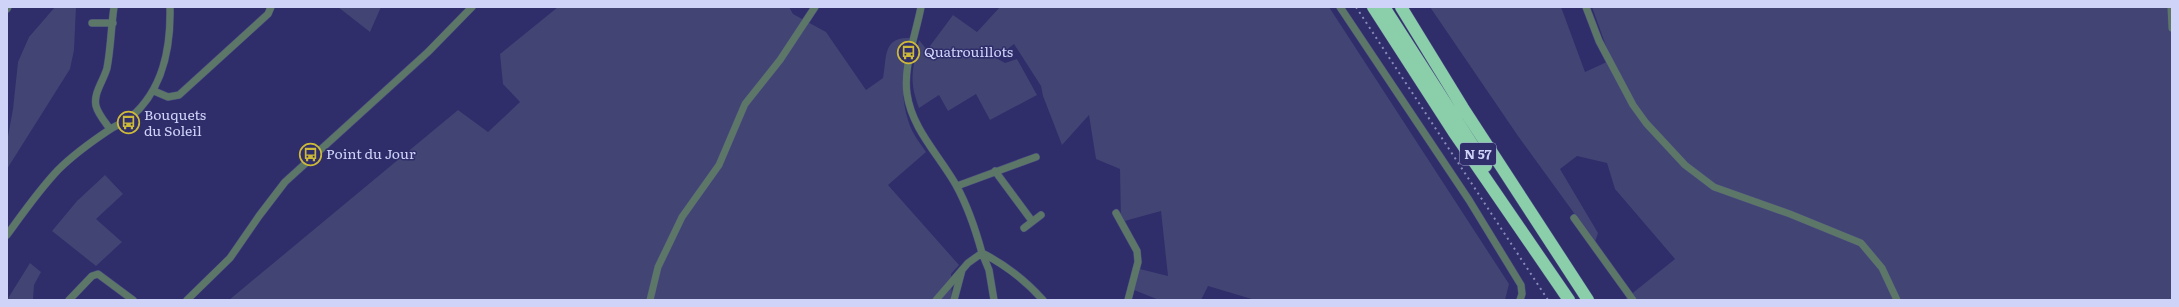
<svg xmlns="http://www.w3.org/2000/svg" width="2179" height="307" viewBox="0 0 2179 307" font-family="Literata,serif">
<style>
.green{fill:#424473}
.lines{fill:none;stroke-linecap:round;stroke-linejoin:round}
.street-casing{stroke:#494881;stroke-width:8}
.highway-casing{stroke:#494881;stroke-width:13}
.street{stroke:#5c7768;stroke-width:7}
.highway{stroke:#8aceaa;stroke-width:12}
.rail{stroke:#8a8bbb;stroke-width:2;stroke-dasharray:2 4;stroke-linecap:butt}
.labels{text-anchor:middle;stroke-width:3;stroke-linejoin:round;paint-order:stroke}
.shield{fill:#2f2d6a;stroke:#9fa1cd;stroke-width:1}
.shield-label{font-size:13px;font-weight:bold;fill:#cfd3f8}
.poi-label{font-size:14px;fill:#cfd3f8;stroke:#2f2d6a;text-anchor:start}
</style>
<rect width="100%" height="100%" fill="#2f2d6a"/>
<path class="green" d="M55,7H76L74,50L70,69L7,169V142L13,109L18,62L29,37Z
M338,7H381L370,32Z
M558,7H789L793,14L826,32L866,90L883,78C887,59 882,36 910,38C903,67 899,94 909,123C912,133 920,143 926,152L888,185L959,265L951,274L952,300H229L458,110L488,132L520,102L503,84L500,54Z
M1000,7H1329L1509,284L1505,300H1255L1208,286L1201,300H1159L1134,290L1140,269L1168,276L1161,211L1121,222L1120,169L1096,159L1089,115L1062,145L1043,96L1041,86L1014,44L996,58L1005,63L1017,59L1037,95L990,120L976,94L948,111L939,95L919,108C908,78 913,70 919,40L927,50L953,15L977,32Z
M1430,7H1561L1585,72L1611,60L1592,7H2172V300H1624L1675,259L1615,189L1607,163L1577,156L1560,169L1598,233L1595,242L1518,136Z
M105,175L123,194L96,219L122,242L96,266L52,231L77,201Z
M30,263L41,272L34,285L33,300H7Z"/>
<g class="lines">
<defs>
<path id="street" d="M921,7C916,34 903,66 907,94C912,129 939,155 956,185C967,205 976,231 982,253C1004,264 1026,281 1043,300
M1340,7L1469,200L1521,285L1522,294L1520,300
M1586,7L1599,41L1633,105L1646,123L1685,165L1714,187L1790,214L1861,243L1882,268L1897,300
M2171,7L2172,28
M7,9L8,7
M92,23H113
M154,91L168,97L179,95L268,14L271,7
M110,129C105,122 98,114 96,106C93,93 104,80 107,68C111,47 111,27 114,7
M995,171L1032,221
M957,186L1036,157
M1116,213L1137,251L1138,262L1128,300
M1574,218L1633,300
M1024,228L1041,215
M7,235C23,213 39,190 58,170C73,155 91,142 109,130C115,126 123,123 130,118C163,90 171,49 170,7
M69,300L92,276L98,274L133,300
M187,300L230,258L259,216L285,182L428,52L472,7
M650,300L658,267L671,240L682,217L719,165L745,104L780,60L815,7
M936,300L968,263L982,253L989,270L994,300
M954,300L962,270"/>
<path id="highway" d="M1373,7L1453,131L1569,300
M1384,7L1486,166
M1401,7L1463,108L1588,300"/>
</defs>
<use href="#street" class="street-casing"/>
<use href="#highway" class="highway-casing"/>
<use href="#street" class="street"/>
<use href="#highway" class="highway"/>
<path class="rail" d="M1356,7L1548,300"/>
</g>
<defs>
<symbol id="bus-ring" viewBox="-11 -11 22 22"><circle r="9.5" fill="#2f2d6a" stroke="#ccb939" stroke-width="1.5"/><path d="M-5-6H5V4H4V6H2V4H-2V6H-4V4H-5ZM-3.5-4V0h7V-4ZM-3.5 1.2v1.5H-2V1.2ZM2 1.2v1.5H3.5V1.2Z" fill="#ccb939"/></symbol>
</defs>
<g fill-rule="evenodd">
<use href="#bus-ring" x="896" y="40" width="25" height="25"/>
<use href="#bus-ring" x="116" y="110" width="25" height="25"/>
<use href="#bus-ring" x="298" y="142" width="25" height="25"/>
</g>
<g class="labels">
<rect class="shield" x="1460" y="143" width="36" height="22" rx="3"/>
<g class="shield-label">
<text x="1478" y="159">N 57</text>
</g>
<g class="poi-label">
<text x="924" y="57">Quatrouillots</text>
<text x="144" y="120">Bouquets<tspan x="144" dy="16">du Soleil</tspan></text>
<text x="326" y="159">Point du Jour</text>
</g>
</g>
<rect width="2179" height="307" fill="none" stroke="#cfd3f8" stroke-width="16"/>
</svg>
